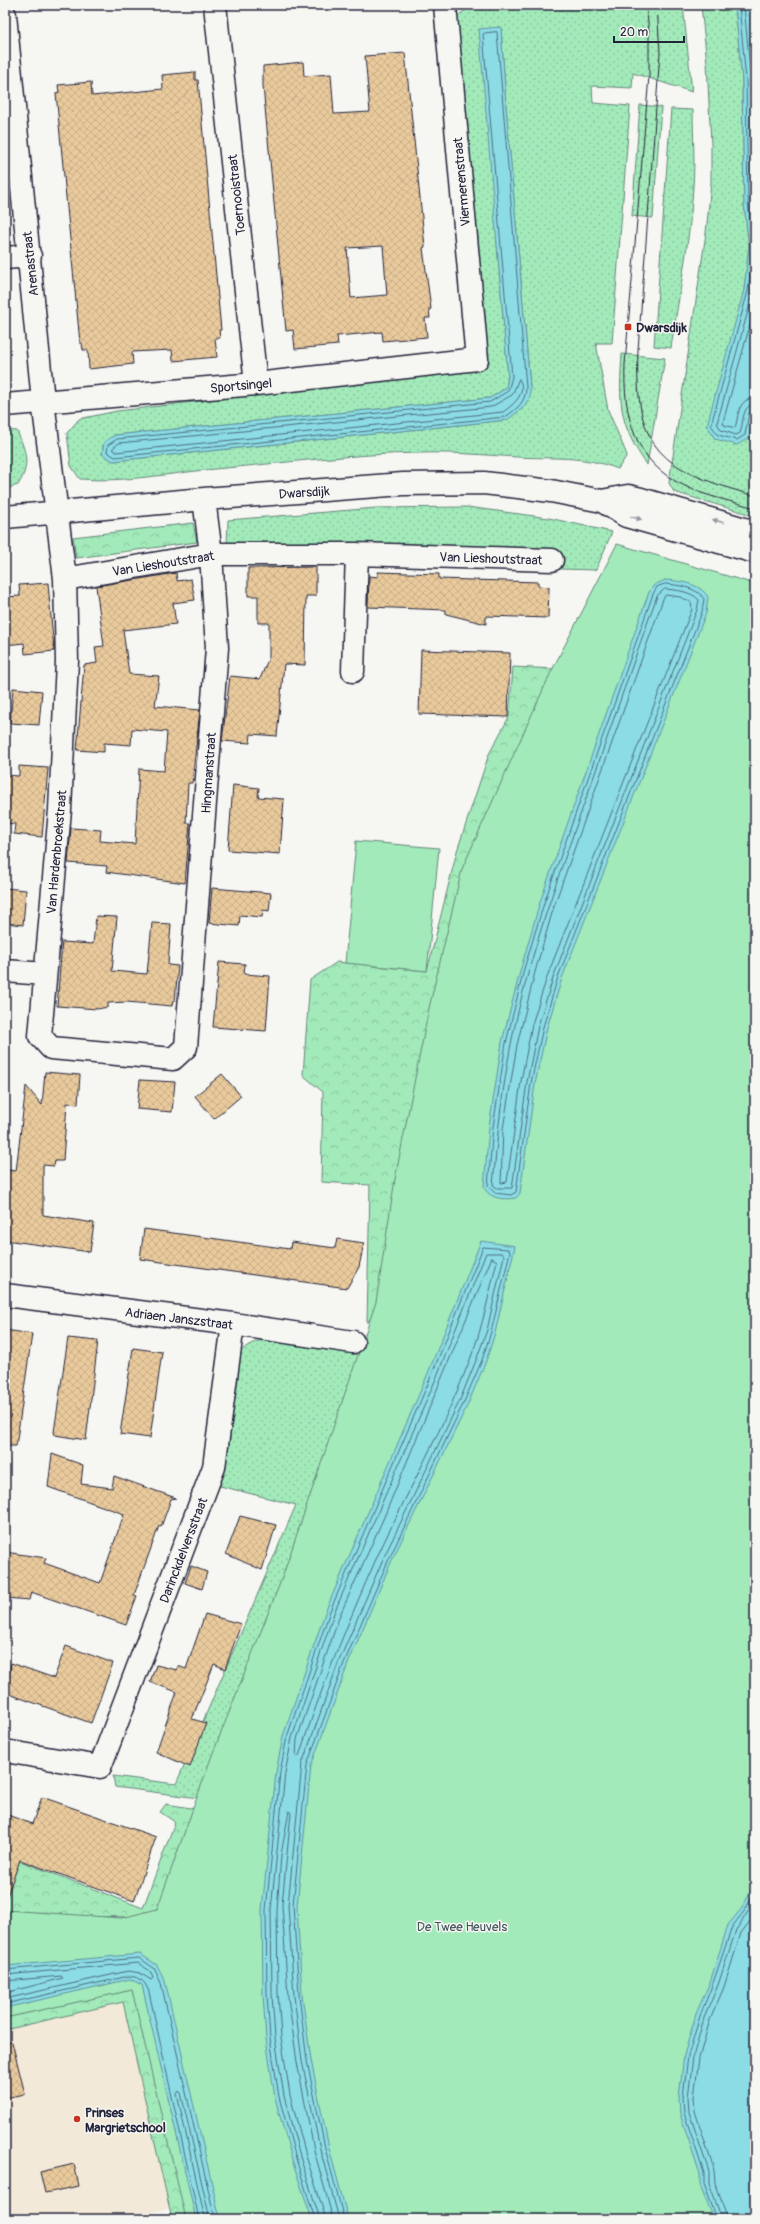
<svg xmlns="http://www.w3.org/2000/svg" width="760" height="2224" viewBox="0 0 760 2224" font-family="Pangolin,sans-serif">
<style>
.built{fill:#f2e9d8}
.grass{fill:url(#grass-dots);stroke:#62867a;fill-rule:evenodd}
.forest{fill:url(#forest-crowns);stroke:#62867a}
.green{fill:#a2eab9;stroke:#62867a}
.water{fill:#8bdce4;stroke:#6192a0}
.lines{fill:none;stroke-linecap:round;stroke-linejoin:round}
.shore{stroke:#4c6c7f;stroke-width:1}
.building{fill:url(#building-cross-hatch);stroke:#22223b;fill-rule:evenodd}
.minor-casing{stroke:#22223b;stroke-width:25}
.minor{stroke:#f6f6f2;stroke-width:22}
.tram{stroke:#22223b;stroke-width:1}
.oneway{fill:#9797a0}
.poi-dot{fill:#c8321e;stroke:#f6f6f2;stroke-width:1.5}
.labels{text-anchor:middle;stroke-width:3;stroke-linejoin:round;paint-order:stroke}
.street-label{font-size:13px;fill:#22223b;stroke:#f6f6f2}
.poi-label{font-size:13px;font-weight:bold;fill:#22223b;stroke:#f6f6f2;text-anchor:start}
.park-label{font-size:13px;fill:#42545a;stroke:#f6f6f2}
</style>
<defs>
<pattern id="grass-dots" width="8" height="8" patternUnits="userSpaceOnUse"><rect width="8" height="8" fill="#a2eab9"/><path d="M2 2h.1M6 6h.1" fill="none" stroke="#8bc8a0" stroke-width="1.8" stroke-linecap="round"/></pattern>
<pattern id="forest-crowns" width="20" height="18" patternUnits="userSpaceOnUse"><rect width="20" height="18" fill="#a2eab9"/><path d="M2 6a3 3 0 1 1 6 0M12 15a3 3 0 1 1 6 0" fill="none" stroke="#8bc8a0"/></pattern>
<pattern id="building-cross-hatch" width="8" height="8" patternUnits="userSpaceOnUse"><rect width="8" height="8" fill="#e9ca9c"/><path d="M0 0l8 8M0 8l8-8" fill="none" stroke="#c8ad87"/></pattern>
</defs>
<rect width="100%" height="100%" fill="#f6f6f2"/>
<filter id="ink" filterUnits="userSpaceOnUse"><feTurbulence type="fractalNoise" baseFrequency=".025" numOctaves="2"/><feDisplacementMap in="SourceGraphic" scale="8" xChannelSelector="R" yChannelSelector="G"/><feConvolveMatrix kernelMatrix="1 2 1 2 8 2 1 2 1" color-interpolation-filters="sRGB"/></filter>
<g filter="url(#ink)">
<path class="built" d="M123,2002L170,2208L120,2219H5V2030Z"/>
<path class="grass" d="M505,5H683L692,92L633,73L632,88L592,86L593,103L630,106L612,343H596L608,410L627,455L618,469C583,455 552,459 517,457C484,455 452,452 420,453C352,454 283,463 215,469C170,473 125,483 80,479L71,466L67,433L79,419L117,411L475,369L489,364L478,275L456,17L467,9ZM501,27L506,106L530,387L507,420L113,461L102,454L104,442L115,435L490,398L506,388L508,377L497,243Z
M701,5H735L742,80L744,204L749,246L744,290L749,438L755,403V516L674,492L669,483L706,233L711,183V144L707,63Z
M640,105L661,107L653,218L632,216Z
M671,109L693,110C693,135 695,161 693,187C690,241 679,294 671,348L654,346Z
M622,354L665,358L647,465C618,424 619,402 622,354Z
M5,430L17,431C26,451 31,465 18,485L5,489Z
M467,507L549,518L612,532L596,570L559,569L558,550L227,544L228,520L376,508Z
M262,1340L360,1355L206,1799L115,1787L113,1776L176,1784L296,1505L220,1486L238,1356C244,1346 251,1343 262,1340Z"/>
<path class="forest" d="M193,523L197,542L76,558L73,537Z
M513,667L556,669L380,1306L367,1323L370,1185L321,1182L323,1092L303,1075L310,980L337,962L427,971L457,851L489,754L509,717Z
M166,1804L203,1810L166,1899L152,1913L139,1917L52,1916L5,1912V1880L15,1859L143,1908L175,1822L160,1812Z
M130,1979L196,2219H172L123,2002L5,2030V2008Z"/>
<path class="green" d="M617,544L755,584V2219H186L132,1990L5,2018V1910L122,1918L157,1909L211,1758L282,1578L376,1302L395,1179L429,1008L462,869L551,672Z
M356,841L439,848L427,971L345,963Z"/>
<path class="water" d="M735,5H755V403L749,438L737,445L715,439L707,425L744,290L749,246L744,204L742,80Z
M501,27L506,106L530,387V397L523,408L507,420L113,461L102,454L104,442L115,435L490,398L506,388L508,377L479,29Z
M665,580C679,581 700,583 708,597L706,613L562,978L547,1028L535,1084L520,1193L516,1198C504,1200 489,1199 484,1187L489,1127L502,1042L521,968L540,902L649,592L654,585Z
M481,1241L515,1246L495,1333L486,1361L468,1404L391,1562L348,1664L311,1766L297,1906L302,1995L311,2060L329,2148L348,2219H312L293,2163L275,2098L266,2039L263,1995L262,1910L276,1772L283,1736L326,1610L426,1378Z
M755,1882V2219H714L700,2185V2174L680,2114L679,2097L684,2055L696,2014L710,1982L728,1925L742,1908Z
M140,1954L157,1965L165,1981L220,2219H196L142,1985L130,1979L5,2008V1966Z"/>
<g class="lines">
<path class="shore" d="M739,5L746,80L748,203L753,247L748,291L711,425L718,435L737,440L745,435L749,413L755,409
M744,5L751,80L755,217
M750,5L755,50
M497,32L526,387C526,402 517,409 505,417L115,457L107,452L108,445L117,439L490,402L508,391L512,377L483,34L485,33Z
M755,274L753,293L717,423L721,430L736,435L740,433C744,423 741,405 755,404
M755,307L723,422L724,425L735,428C739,415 737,399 755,398
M519,379C528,393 513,405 503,412L116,452L112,449L119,443L491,407L512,395Z
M665,584C678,585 697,587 704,599L702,612L558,977L543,1027L531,1083L516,1192L511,1195L495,1193L488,1186L493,1127L506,1043L524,969L544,903L653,594L657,587Z
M665,589C676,590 691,591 699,600L697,610L554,975L538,1026L527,1082L512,1188H497L493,1185C497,1138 502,1091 511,1044C529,954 562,866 593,779C614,718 635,657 657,596Z
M666,595L680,597L691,602L692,609L548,974L532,1024L521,1081L507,1182L501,1183L503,1129L517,1045L535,972L554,906L663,599Z
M492,1258L497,1261C489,1293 483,1326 471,1357C445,1426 408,1490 377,1557C348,1622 321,1688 299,1756L296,1757L297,1739L340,1615L384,1517Z
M5,1970L139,1958L154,1968L161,1983L215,2219
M5,1975L138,1963L150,1971L153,1978L151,1980L140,1973L128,1971L5,1999
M5,1981L61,1976L63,1978L5,1993
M5,2004L129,1976C140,1977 145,1981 149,1992L199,2219
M205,2219L177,2094L179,2091L181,2093L210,2219
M315,2219L297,2162L279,2097L270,2038L267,1994L266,1910L280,1772L287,1737L330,1611L430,1379L483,1247L508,1249L510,1252L491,1332L482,1360L464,1402L388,1561L344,1663L307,1765L293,1905L299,1995L307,2061L325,2148L344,2219
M320,2219L301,2160L284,2096L275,2038L272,1994L271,1910L285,1773L292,1738L334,1613L435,1381L486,1253H502L504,1256L487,1330L477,1358L460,1400L383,1559L339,1661L302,1764L288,1905L294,1996L302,2061L320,2149L339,2219
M326,2219L307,2159L290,2095L281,2037L278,1994L277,1911L281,1855L289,1811L291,1813L282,1905L288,1997L297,2062L314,2150L333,2219
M717,2219L704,2184V2173L684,2113L683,2097L688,2056L700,2016L713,1983L732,1927L745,1910L755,1891
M722,2219L709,2184V2172L689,2112L688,2097L693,2057L704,2018L718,1985L736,1930L755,1901
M728,2219L715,2183L714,2170L695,2111L694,2097L699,2058L710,2020L724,1987L741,1933L755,1915"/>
</g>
<path class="building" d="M405,53L425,247L423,248L431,309H429L430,318H425L427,337L383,341L382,332L337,336L338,345L295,349L293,330L286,331L263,86V66L303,62L304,76L331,74L334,114L370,112L365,56ZM383,246L387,295L351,298L347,248Z
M195,72V80H198L221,330H219L220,338H215L217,357L173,361L172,350L132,352L133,364L89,369L88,350H83L82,343H80L56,93L59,92L58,85L91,82L92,96L163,89L162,75Z
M316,567V596H306L305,665L284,664L277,736L251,734L250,743L222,741L230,676L260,679L269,657V623H258V596H248V568Z
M378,572L439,574V579L538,582V586L549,587L548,618L486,616V624L446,614V610L368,607L369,576L378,577Z
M176,573L177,581L191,579L195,600L173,603L176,624L123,630L129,674L159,676L155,706L200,710L192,783H188L186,823H190L185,883L106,872L107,866L68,863L71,828L101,830L100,841L135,844L139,769L164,771L167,732L132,729L131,745L104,743V752L77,750L84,665L97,663L95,647L104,646L96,586Z
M48,583L54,651L25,654L24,643L5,645V597L20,596L19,585Z
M421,650L510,653L508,717L419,714Z
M13,688L42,691L39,725L10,723Z
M19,766L48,768L42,837L14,834L15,824L5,823V775L19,776Z
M233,785L259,788L258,797L284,799L280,854L228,850Z
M5,888L26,890L23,925L5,923Z
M212,888L271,893L269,911L263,910L262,917L240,915L239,926L209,923Z
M96,916L117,917L112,971L147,974L152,923L171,924L168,965L178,966L175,1001H173L172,1006L127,1002L108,1003V1007L97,1009L57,1006L62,942L93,944Z
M219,962L245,964L244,974L270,976L266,1031L213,1027Z
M45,1072L80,1075L78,1104L67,1103L63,1161H55L54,1166L43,1165V1215L94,1223L90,1252L5,1240V1191L8,1170L16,1171L26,1086L42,1105Z
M222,1074L241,1096L214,1119L195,1096Z
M140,1080L175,1082L172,1112L137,1109Z
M144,1229L290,1249L291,1242L335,1248L337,1239L364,1243L359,1267L347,1288L140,1259Z
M5,1330L32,1334L16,1446H5Z
M68,1338L98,1341L86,1440L55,1435L54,1432Z
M133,1348L162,1352L150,1438L120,1434Z
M52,1454L83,1465L81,1484L112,1488L114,1476L176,1498L171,1499L161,1527L159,1526L134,1595L137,1596L126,1625L31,1592L29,1600L5,1598V1552L46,1558L44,1563L100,1583L124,1514L48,1487Z
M240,1516L276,1525L262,1570L226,1554Z
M191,1566L207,1572L202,1589L185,1583Z
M205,1614L241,1624L225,1669L214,1664L192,1719L206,1723L190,1767L156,1752L177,1692L150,1682L156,1665L177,1670L178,1666L186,1669Z
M66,1646L113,1663L91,1723L6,1693L11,1663L54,1678Z
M42,1797L156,1837L134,1901L20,1860L7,1896H5V1814L32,1824Z
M12,2042L25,2094L5,2098V2043Z
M74,2164L79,2186L45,2193L40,2172Z"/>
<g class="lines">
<defs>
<path id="minor" d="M215,5L256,384
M5,15L43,401L65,579L67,661L60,810L40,1036L51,1048L173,1059L186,1047L217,648L211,554L204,499
M5,258L30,256
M5,405L256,384L477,359L445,5
M602,501L628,496L641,499L755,532
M5,517L204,499L403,484L484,483L551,491L602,501L626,516L755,552
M65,579L211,554H357L552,560
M353,671L357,554
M5,971L45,974
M5,1295L233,1324L353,1342
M5,1751L100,1767L214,1467L233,1324"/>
</defs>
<use href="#minor" class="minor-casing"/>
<use href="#minor" class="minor"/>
<path class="tram" d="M646,5L649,31V76L625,364C623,415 634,463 685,486C707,497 732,501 755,508
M657,5L660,53L638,350C634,453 662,469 755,496"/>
</g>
<defs><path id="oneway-solid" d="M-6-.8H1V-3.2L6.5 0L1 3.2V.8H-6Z"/></defs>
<g class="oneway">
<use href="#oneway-solid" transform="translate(636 518) rotate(15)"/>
<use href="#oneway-solid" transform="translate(718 521) rotate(-164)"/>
</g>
</g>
<g class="poi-dot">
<rect x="624" y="323" width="8" height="8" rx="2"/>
<circle cx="77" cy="2119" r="4"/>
</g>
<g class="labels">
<g class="street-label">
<text transform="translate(461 182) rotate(-95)" y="5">Viermerenstraat</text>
<text transform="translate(236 195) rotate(-96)" y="5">Toernooistraat</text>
<text transform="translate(30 264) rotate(-96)" y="5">Arenastraat</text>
<text transform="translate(241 385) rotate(-5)" y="5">Sportsingel</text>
<text transform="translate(304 492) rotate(-4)" y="5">Dwarsdijk</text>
<text transform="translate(491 558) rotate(2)" y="5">Van Lieshoutstraat</text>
<text transform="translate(163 563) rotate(-9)" y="5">Van Lieshoutstraat</text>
<text transform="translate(208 773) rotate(-86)" y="5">Hingmanstraat</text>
<text transform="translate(56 852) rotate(-85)" y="5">Van Hardenbroekstraat</text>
<text transform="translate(179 1318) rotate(7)" y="5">Adriaen Janszstraat</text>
<text transform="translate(183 1550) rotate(-69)" y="5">Darinckdelversstraat</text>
</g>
<g class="poi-label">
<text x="636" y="332">Dwarsdijk</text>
<text x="85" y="2117">Prinses<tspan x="85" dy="15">Margrietschool</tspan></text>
</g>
<g class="park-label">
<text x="462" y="1931">De Twee Heuvels</text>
</g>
</g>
<rect width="760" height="2224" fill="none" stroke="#f6f6f2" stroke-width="20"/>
<rect x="10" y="10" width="740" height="2204" fill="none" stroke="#22223b" stroke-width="1.5" filter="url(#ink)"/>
<path d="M614 36v6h70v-6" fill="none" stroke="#22223b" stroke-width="2"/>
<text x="620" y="36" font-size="12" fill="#22223b" stroke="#f6f6f2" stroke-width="3" paint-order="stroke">20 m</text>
</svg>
